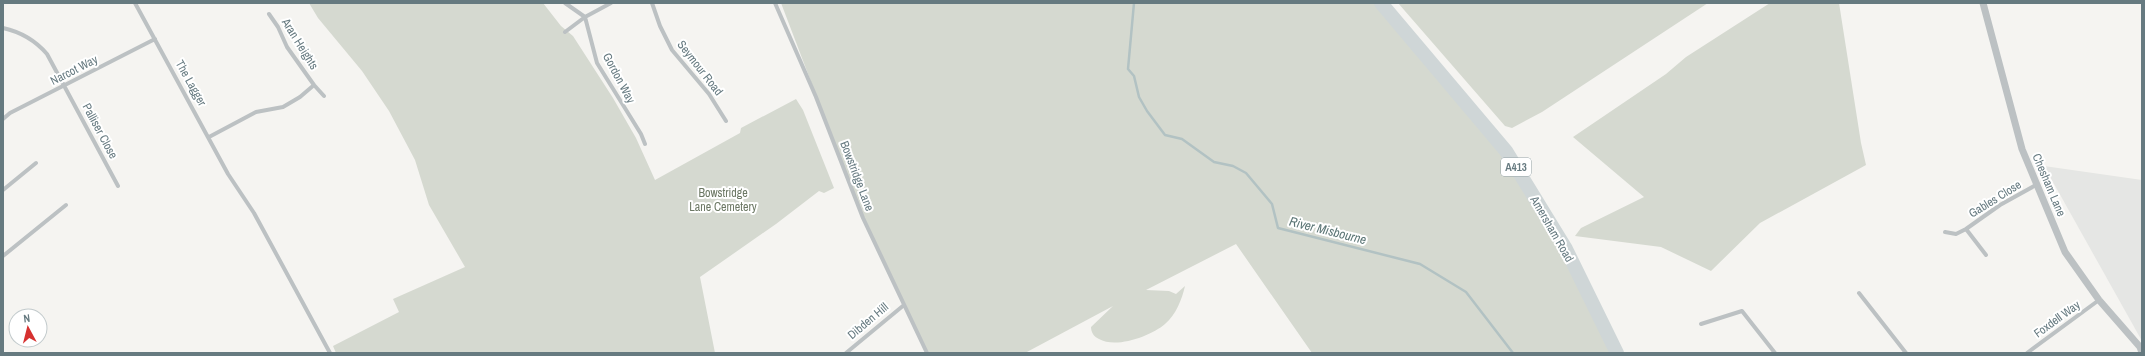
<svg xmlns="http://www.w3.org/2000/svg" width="2145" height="356" viewBox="0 0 2145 356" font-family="'Archivo Narrow',sans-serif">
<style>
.built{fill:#e5e6e4}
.green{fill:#d5d9d0}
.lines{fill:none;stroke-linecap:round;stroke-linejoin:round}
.stream{stroke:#b2c2c3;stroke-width:2.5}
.minor{stroke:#bcc1c3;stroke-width:4}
.tertiary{stroke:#bcc1c3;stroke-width:7}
.trunk{stroke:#cfd6d7;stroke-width:14}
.labels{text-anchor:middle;stroke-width:4;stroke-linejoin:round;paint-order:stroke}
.shield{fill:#fff;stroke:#94a2a6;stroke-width:1}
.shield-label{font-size:11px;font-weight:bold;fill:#667a80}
.street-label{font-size:12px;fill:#667a80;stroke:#fff}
.park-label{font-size:12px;fill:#6c7864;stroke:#fff}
.water-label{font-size:13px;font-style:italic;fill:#5c7676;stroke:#fff}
</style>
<rect width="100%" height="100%" fill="#f5f4f1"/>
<path class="built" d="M2044,166L2142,180V341Z"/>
<path class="green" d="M309,3H543L561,26L573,36L613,98L636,138L655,180L740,133L741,128L796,99L803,110L834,188L824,193L819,191L776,224L700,277L715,353H336L333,346L399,312L393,299L465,267L429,205L415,160L389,111L362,71L318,18Z
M781,3H1382L1506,151L1619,353H1312L1236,244L1146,290L1169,291L1176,294L1185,286C1182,299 1176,315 1165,324C1151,336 1116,349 1099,339C1094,337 1091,332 1091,327L1113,306L1025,353H927L863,218Z
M1398,3H1708L1542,112L1512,128L1505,126Z
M1770,3H1839L1861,143L1866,165L1760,223L1711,271L1661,247L1575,236L1581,228L1644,197L1573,137L1666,74L1686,57Z"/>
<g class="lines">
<path class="stream" d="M1134,3L1128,69L1134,76L1139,97L1147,111L1165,135L1182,139L1214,162L1233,166L1246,173L1272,204L1278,228L1420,264L1466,292L1513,353"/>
<path class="minor" d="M135,3L228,174L254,213L330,353
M565,3L585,17L597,63L641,134L645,144
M652,3L660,26L672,50L709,94L726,121
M775,3L816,97L863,218L927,353
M3,28C21,32 35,40 47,54L118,186
M565,32L585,17L611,3
M314,85L324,96
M3,119L10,113L155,39
M209,137L256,112L283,107L300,97L314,85L287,47L278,27L269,14
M3,190L36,163
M1966,229L1986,255
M1945,232L1956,234L1966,229L2000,205L2036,185
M3,256L66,205
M1859,293L1906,353
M1701,324L1742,311L1775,353
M846,353L904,305
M2027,353L2099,300"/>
<path class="tertiary" d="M1983,3L2022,149L2065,252L2099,300L2140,347L2142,353"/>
<path class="trunk" d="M1381,3L1506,151L1566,249L1617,353"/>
</g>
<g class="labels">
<rect class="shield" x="1501" y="158" width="30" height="18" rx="3"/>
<g class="shield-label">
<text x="1516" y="171">A413</text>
</g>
<g class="street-label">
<text transform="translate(300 44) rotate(58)" y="4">Aran Heights</text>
<text transform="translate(700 68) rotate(52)" y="4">Seymour Road</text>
<text transform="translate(74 70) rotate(-27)" y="4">Narcot Way</text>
<text transform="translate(619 78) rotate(62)" y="4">Gordon Way</text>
<text transform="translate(191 83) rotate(61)" y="4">The Lagger</text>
<text transform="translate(100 131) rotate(62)" y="4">Palliser Close</text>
<text transform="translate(857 176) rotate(69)" y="4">Bowstridge Lane</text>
<text transform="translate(2049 185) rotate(67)" y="4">Chesham Lane</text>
<text transform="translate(1995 199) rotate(-32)" y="4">Gables Close</text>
<text transform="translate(1552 229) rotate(60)" y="4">Amersham Road</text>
<text transform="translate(2057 319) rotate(-36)" y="4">Foxdell Way</text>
<text transform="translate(868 321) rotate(-40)" y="4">Dibden Hill</text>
</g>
<g class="park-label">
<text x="723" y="197">Bowstridge<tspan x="723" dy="14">Lane Cemetery</tspan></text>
</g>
<g class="water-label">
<text transform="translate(1328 230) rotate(14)" y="5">River Misbourne</text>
</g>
</g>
<rect width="2145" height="356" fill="none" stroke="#667a80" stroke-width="8"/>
<g transform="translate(28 328) rotate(353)"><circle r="19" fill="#ffffff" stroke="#c2cacc"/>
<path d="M0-3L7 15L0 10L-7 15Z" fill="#d63130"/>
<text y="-6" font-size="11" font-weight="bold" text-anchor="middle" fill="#667a80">N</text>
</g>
</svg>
